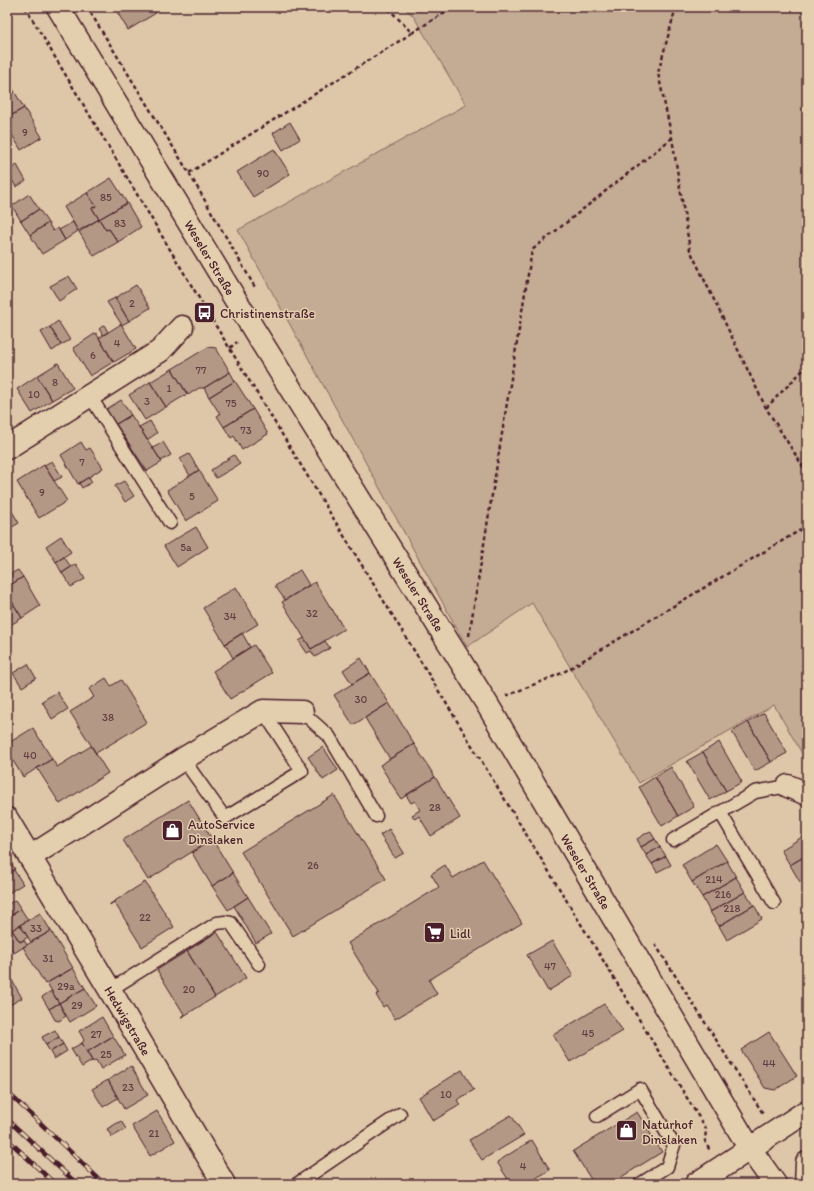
<svg xmlns="http://www.w3.org/2000/svg" width="814" height="1191" viewBox="0 0 814 1191" font-family="Itim,sans-serif">
<style>
.green{fill:#c4ab93;stroke:#87655f}
.building{fill:#b39885;stroke:#4a1f2b}
.lines{fill:none;stroke-linecap:round;stroke-linejoin:round}
.service-casing{stroke:#4a1f2b;stroke-width:15}
.minor-casing{stroke:#4a1f2b;stroke-width:25}
.primary-casing{stroke:#4a1f2b;stroke-width:25}
.path{stroke:#4a1f2b;stroke-width:2.5;stroke-dasharray:4 3;stroke-linecap:butt}
.service{stroke:#e3cead;stroke-width:12}
.minor{stroke:#e3cead;stroke-width:22}
.primary{stroke:#e3cead;stroke-width:22}
.rail-casing{stroke:#4a1f2b;stroke-width:4.5}
.rail{stroke:#e3cead;stroke-width:3;stroke-dasharray:9;stroke-linecap:butt}
.labels{text-anchor:middle;stroke-width:3;stroke-linejoin:round;paint-order:stroke}
.number-label{font-size:11px;fill:#643d42}
.street-label{font-size:13px;fill:#4a1f2b;stroke:#e3cead}
.poi-label{font-size:13px;fill:#4a1f2b;stroke:#e3cead;text-anchor:start}
</style>
<rect width="100%" height="100%" fill="#ddc7a8"/>
<filter id="ink" filterUnits="userSpaceOnUse"><feTurbulence type="fractalNoise" baseFrequency=".025" numOctaves="2"/><feDisplacementMap in="SourceGraphic" scale="8" xChannelSelector="R" yChannelSelector="G"/><feConvolveMatrix kernelMatrix="1 2 1 2 8 2 1 2 1" color-interpolation-filters="sRGB"/></filter>
<g filter="url(#ink)">
<path class="green" d="M404,7H807V762L774,705L639,783L532,603L467,647L238,230L466,105L414,17Z"/>
<path class="building" d="M114,7H152L156,13L128,30Z
M7,79L24,108L7,118Z
M24,108L42,137L21,150L7,126V118Z
M290,122L300,139L283,150L273,133Z
M274,149L290,174L253,197L237,172Z
M17,165L26,181L16,187L7,171Z
M111,178L127,203L99,219L92,208L96,206L87,193Z
M87,193L96,206L92,208L99,219L78,231L64,207Z
M29,194L39,209L21,221L12,206Z
M127,203L141,227L118,242L109,229L106,230L99,219Z
M39,209L48,223L30,235L21,221Z
M99,219L106,230L109,229L118,242L94,256L79,232Z
M73,222L78,231L65,240L59,230Z
M48,223L53,231L58,228L65,240L42,254L30,235Z
M69,276L77,289L59,301L50,286Z
M136,285L150,308L129,321L115,298Z
M115,298L129,321L122,325L107,302Z
M58,321L70,340L61,345L50,327Z
M121,324L136,349L114,362L99,338Z
M104,325L108,332L103,335L99,329Z
M50,327L61,345L52,351L41,332Z
M96,333L113,362L90,376L73,348Z
M208,347L216,348L230,372L204,388H199L188,395L172,369Z
M58,363L73,388L52,400L37,376Z
M172,369L187,394L166,407L150,382Z
M230,372L235,381L209,397L204,388Z
M37,376L52,400L32,413L17,389Z
M235,381L253,409L224,427L217,416L220,414L209,397Z
M150,382L166,407L145,420L129,395Z
M121,400L131,415L115,425L105,410Z
M253,409L268,434L242,450L234,436L231,438L224,427Z
M131,415L162,462L147,471L116,424Z
M150,421L157,433L147,440L139,427Z
M81,442L86,450L90,448L103,468L78,484L61,455Z
M163,442L171,455L161,461L153,448Z
M189,454L199,470L190,476L180,459Z
M234,455L240,464L216,478L211,470Z
M52,461L62,477L54,481L44,465Z
M44,465L67,501L39,518L17,482Z
M199,470L218,501L186,521L167,490Z
M89,477L92,482L82,488L79,483Z
M124,481L134,496L125,502L115,486Z
M7,503L19,523L7,530Z
M196,527L208,547L177,567L164,546Z
M61,536L71,552L56,562L46,546Z
M64,557L71,567L62,573L56,562Z
M76,564L85,579L71,587L62,573Z
M18,570L23,577L7,587V576Z
M300,570L309,585L285,600L275,586Z
M23,577L40,606L22,618L7,593V587Z
M315,582L332,610V609L344,629L311,649L282,602Z
M236,587L258,624L225,644L203,608Z
M14,605L22,618L7,627V607L8,609Z
M242,633L250,647L233,658L225,644Z
M304,638L311,649L325,641L330,648L315,657L311,651L307,653L299,641Z
M254,645L272,673L230,699L213,671Z
M361,658L370,673L352,684L343,670Z
M28,664L36,678L22,687L13,673Z
M370,673L389,703L353,725L334,695Z
M106,678L111,686L121,680L147,722L96,753L70,712L94,697L89,689Z
M57,692L68,709L52,719L42,701Z
M389,703L414,744L390,759L365,718Z
M764,713L787,753L771,762L748,722Z
M748,722L771,762L755,771L732,732Z
M33,728L52,759L23,777L7,751V744Z
M719,742L742,782L726,791L703,752Z
M414,744L435,777L401,799L380,765Z
M91,746L108,773L60,804L37,768L52,759L57,767Z
M323,747L338,770L323,780L308,757Z
M703,752L726,791L710,800L687,761Z
M671,767L694,807L678,816L655,777Z
M435,777L460,818L431,836L419,816L415,819L412,815L420,810L415,801L411,803L406,795Z
M655,777L678,816L662,826L639,787Z
M334,795L386,879L293,936L241,852Z
M188,800L212,839L148,880L123,840Z
M389,829L404,853L395,858L380,835Z
M650,831L655,839L641,847L637,839Z
M807,834V855L790,865L781,850Z
M212,839L233,873L212,886L192,853Z
M655,839L660,847L646,855L641,847Z
M716,844L727,861L692,882L682,865Z
M660,847L666,856L652,864L646,855Z
M807,855V877L800,882L790,865Z
M666,856L671,865L657,872L652,864Z
M7,857L15,869L7,874Z
M483,860L522,923L429,980L437,994L395,1019L386,1005L383,1007L376,995L379,993L348,943L439,887L431,874L445,865L453,878Z
M727,861L736,877L702,897L692,882Z
M14,870L23,884L7,894V874Z
M233,873L248,897L228,910L212,886Z
M736,877L745,892L710,912L702,897Z
M145,882L174,927L142,947L114,902L110,905V904Z
M745,892L754,905L719,926L710,912Z
M248,897L271,934L256,943L234,906Z
M15,900L21,909L7,918V905Z
M754,905L762,919L727,940L719,926Z
M21,909L28,920L12,930L20,942L24,940L27,945L14,953L7,942V918Z
M40,913L51,931L31,942L20,925Z
M20,925L28,937L20,942L12,930Z
M51,931L73,968L45,984L23,947Z
M217,932L246,978L215,997L187,951Z
M552,941L573,976L548,991L527,955Z
M187,951L215,997L182,1017H181L184,1014L157,970Z
M73,968L85,988L59,1003L47,983Z
M10,977L22,998L8,1006L7,979Z
M85,988L96,1006L70,1022L59,1003Z
M51,991L59,1003L49,1009L42,997Z
M59,1003L66,1016L59,1021L55,1020L49,1009Z
M604,1004L623,1031L570,1062L553,1035Z
M102,1017L113,1036L87,1052L82,1043L84,1040L79,1031Z
M55,1030L59,1037L46,1045L42,1037Z
M769,1032L797,1076L775,1090L765,1088L741,1050Z
M113,1036L125,1055L101,1069L96,1060L93,1062L87,1052Z
M59,1037L63,1044L50,1052L46,1045Z
M82,1043L92,1061L82,1067L71,1049Z
M63,1044L67,1051L54,1059L50,1052Z
M131,1066L148,1095L124,1109L108,1080Z
M462,1070L474,1090L457,1100L460,1105L433,1121L419,1097Z
M108,1080L118,1098L103,1107L92,1089Z
M157,1111L175,1141L150,1156L132,1126Z
M637,1112L662,1152L610,1184H594L573,1151Z
M511,1115L524,1135L482,1160L469,1140Z
M121,1121L126,1129L112,1137L107,1129Z
M532,1140L550,1170L526,1184H511L497,1162Z"/>
<g class="lines">
<defs>
<path id="service" d="M90,396L170,523
M302,712L329,736L376,816
M183,759L225,818L302,771L263,711
M720,812L774,903
M673,840L755,792L788,786
M110,990L217,923L225,922L231,923L259,964
M597,1116L640,1089L674,1145L667,1167L640,1184
M297,1184L400,1114"/>
<g id="minor">
<path d="M7,448L160,351L182,327"/>
<path d="M788,786L807,794"/>
<path id="s1" d="M7,819L110,990L224,1184"/>
<path d="M30,857L183,759L263,711L302,712"/>
<path d="M696,1184L807,1111"/>
</g>
<g id="primary">
<path id="s2" d="M58,7L254,330L487,704L750,1149L775,1184"/>
<path d="M806,1184L807,1163"/>
</g>
</defs>
<use href="#service" class="service-casing"/>
<use href="#minor" class="minor-casing"/>
<use href="#primary" class="primary-casing"/>
<path class="path" d="M25,7L208,313L706,1129L705,1141L710,1151
M87,7L189,173L256,289
M676,7L658,73L672,138L690,250L766,408L807,473
M412,33L453,7
M189,173L412,33L387,7
M230,348L237,342
M766,408L807,366
M469,636L532,250L672,138
M506,696L562,673L807,526
M655,944L764,1115"/>
<use href="#service" class="service"/>
<use href="#minor" class="minor"/>
<use href="#primary" class="primary"/>
<defs>
<path id="rail" d="M7,1092L34,1117L104,1184
M7,1119L77,1184
M7,1139L55,1184"/>
</defs>
<use href="#rail" class="rail-casing"/>
<use href="#rail" class="rail"/>
</g>
</g>
<defs>
<symbol id="bus-square" viewBox="-11 -11 22 22"><rect x="-9" y="-9" width="18" height="18" rx="4" fill="#4a1f2b" stroke="#e3cead"/><path d="M-5-6H5V4H4V6H2V4H-2V6H-4V4H-5ZM-3.5-4V0h7V-4ZM-3.5 1.2v1.5H-2V1.2ZM2 1.2v1.5H3.5V1.2Z" fill="#fff"/></symbol>
<symbol id="shop-square" viewBox="-11 -11 22 22"><rect x="-9" y="-9" width="18" height="18" rx="4" fill="#4a1f2b" stroke="#e3cead"/><path d="M-5-2.5h2.3a2.7 3.5 0 0 1 5.4 0H5L5.5 6h-11ZM-1.5-2.5h3a1.5 2.3 0 0 0-3 0Z" fill="#fff"/></symbol>
<symbol id="supermarket-square" viewBox="-11 -11 22 22"><rect x="-9" y="-9" width="18" height="18" rx="4" fill="#4a1f2b" stroke="#e3cead"/><path d="M-6-5.5h2.5l.6 2H6L4.5 2H-2.5L-4.4-4H-6ZM-1.5 3.2a1.3 1.3 0 1 0 .1 0ZM3 3.2a1.3 1.3 0 1 0 .1 0Z" fill="#fff"/></symbol>
</defs>
<g fill-rule="evenodd">
<use href="#bus-square" x="192" y="300" width="25" height="25"/>
<use href="#shop-square" x="160" y="818" width="25" height="25"/>
<use href="#supermarket-square" x="422" y="920" width="25" height="25"/>
<use href="#shop-square" x="614" y="1118" width="25" height="25"/>
</g>
<g class="labels">
<g class="number-label">
<text x="25" y="136">9</text>
<text x="263" y="177">90</text>
<text x="106" y="201">85</text>
<text x="120" y="227">83</text>
<text x="132" y="307">2</text>
<text x="117" y="347">4</text>
<text x="93" y="359">6</text>
<text x="201" y="374">77</text>
<text x="55" y="386">8</text>
<text x="169" y="392">1</text>
<text x="34" y="398">10</text>
<text x="147" y="405">3</text>
<text x="231" y="407">75</text>
<text x="246" y="434">73</text>
<text x="82" y="466">7</text>
<text x="42" y="496">9</text>
<text x="192" y="500">5</text>
<text x="186" y="551">5a</text>
<text x="312" y="617">32</text>
<text x="230" y="620">34</text>
<text x="361" y="703">30</text>
<text x="108" y="721">38</text>
<text x="30" y="759">40</text>
<text x="435" y="811">28</text>
<text x="313" y="869">26</text>
<text x="714" y="883">214</text>
<text x="723" y="898">216</text>
<text x="732" y="912">218</text>
<text x="145" y="921">22</text>
<text x="36" y="932">33</text>
<text x="48" y="962">31</text>
<text x="550" y="970">47</text>
<text x="66" y="990">29a</text>
<text x="189" y="993">20</text>
<text x="77" y="1009">29</text>
<text x="588" y="1037">45</text>
<text x="96" y="1038">27</text>
<text x="106" y="1058">25</text>
<text x="769" y="1067">44</text>
<text x="128" y="1091">23</text>
<text x="446" y="1098">10</text>
<text x="154" y="1137">21</text>
<text x="523" y="1170">4</text>
</g>
<g class="street-label">
<text dy="5" stroke="none"><textPath href="#s2" startOffset="293">Weseler Straße</textPath></text>
<text dy="5" stroke="none"><textPath href="#s2" startOffset="689">Weseler Straße</textPath></text>
<text dy="5" stroke="none"><textPath href="#s2" startOffset="1013">Weseler Straße</textPath></text>
<text dy="5" stroke="none"><textPath href="#s1" startOffset="235">Hedwigstraße</textPath></text>
</g>
<g class="poi-label">
<text x="220" y="318">Christinenstraße</text>
<text x="188" y="829">AutoService<tspan x="188" dy="15">Dinslaken</tspan></text>
<text x="450" y="938">Lidl</text>
<text x="642" y="1129">Naturhof<tspan x="642" dy="15">Dinslaken</tspan></text>
</g>
</g>
<rect width="814" height="1191" fill="none" stroke="#e3cead" stroke-width="24"/>
<rect x="12" y="12" width="790" height="1167" fill="none" stroke="#4a1f2b" stroke-width="1.5" filter="url(#ink)"/>
</svg>
